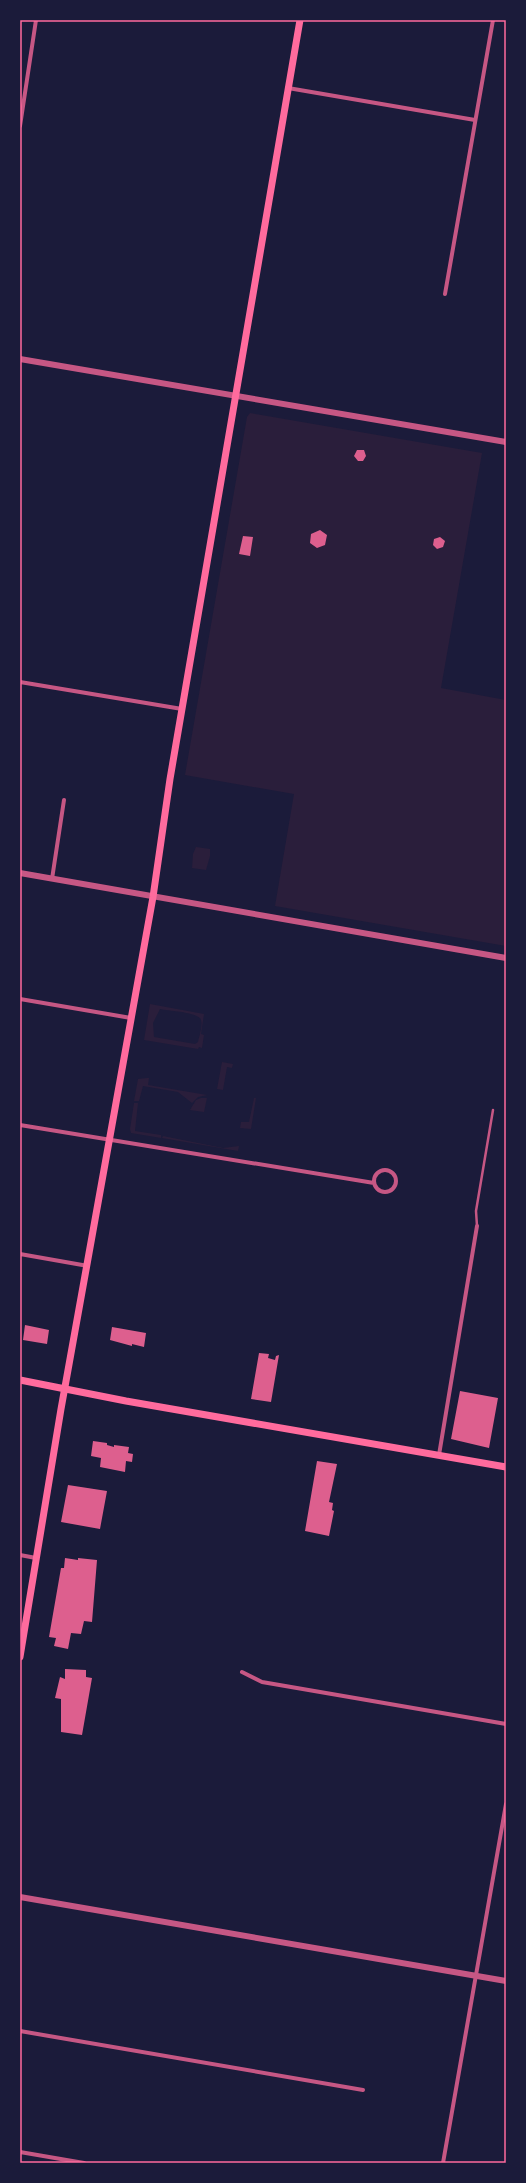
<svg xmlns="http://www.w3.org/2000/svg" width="526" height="2183" viewBox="0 0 526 2183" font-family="Mulish,sans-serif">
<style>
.green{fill:#2a1e3b;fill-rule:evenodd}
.building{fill:#dd5f8e}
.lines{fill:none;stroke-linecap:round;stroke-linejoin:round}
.service{stroke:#c65784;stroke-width:2.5}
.minor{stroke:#c65784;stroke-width:4}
.tertiary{stroke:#c65784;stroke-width:6}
.secondary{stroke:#ff6b9d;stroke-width:7}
.primary{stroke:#ff6b9d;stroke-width:7}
.neatline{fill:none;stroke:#ff6b9d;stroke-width:1.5}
</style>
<rect width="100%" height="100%" fill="#1b1b3a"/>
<path class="green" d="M250,413L482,453L441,688L506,700V946L275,906L294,794L185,775L247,417Z
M196,847L210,849V856L206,870L192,868L193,854Z
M150,1004L204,1014L201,1034L204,1035L202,1048L199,1047L198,1049L144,1040ZM160,1009C168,1011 199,1012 201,1020C203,1026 199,1037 198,1042L195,1044L154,1037L153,1023Z
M222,1062L233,1064L232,1068L227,1067L223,1090L217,1089Z
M147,1078H149L148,1085L207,1095L198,1097L192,1103L178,1092L143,1086L139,1101H134L138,1079Z
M201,1098H207L204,1112L190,1110L196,1100Z
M254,1098H256L251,1129L240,1128L241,1122H249Z
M134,1103H138L135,1131L161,1135V1138L131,1133L130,1129Z
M163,1136L223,1148L239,1146L238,1151L162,1138Z"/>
<path class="building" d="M357,450H364L366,456L363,461H358L354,456Z
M320,530L327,535L325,545L317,548L310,543L311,534Z
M243,536L253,537L250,556L239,554Z
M440,537L445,541L443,547L437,549L433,545L434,539Z
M25,1325L49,1330L47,1344L23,1340Z
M112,1327L146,1333L144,1347L132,1344V1346L110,1340Z
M259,1353L269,1354L268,1358L275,1360L276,1356L279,1355L271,1402L251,1399Z
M460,1391L498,1398L489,1448L451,1439Z
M93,1441L107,1443V1445L114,1447V1445L129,1447L128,1453L133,1454L132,1462L126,1461L125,1472L100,1467L101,1458L91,1456Z
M317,1461L337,1464L329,1502L333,1503L332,1510L334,1511L329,1536L305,1531Z
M68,1485L107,1491L100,1529L61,1522Z
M65,1558L78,1560V1558L97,1560L92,1622L84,1621L81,1634L71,1633L68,1649L54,1646L56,1638L49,1637L61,1568H64Z
M65,1669L86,1670V1677L92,1678L82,1735L61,1732V1699L55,1698L60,1677L65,1679Z"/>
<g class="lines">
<path class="service" d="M477,1226L476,1211L493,1110"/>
<path class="minor" d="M288,88L475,120
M20,126L36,20
M445,294L493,20
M20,682L182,709
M52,879L64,800
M20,999L131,1018
M20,1125L374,1183
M374 1181a11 11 0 1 1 22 0a11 11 0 1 1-22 0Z
M20,1254L88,1266
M439,1455L477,1226
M20,1555L36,1558
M242,1672L262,1682L506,1724
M20,2031L363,2090
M20,2152L84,2163
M443,2163L506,1804"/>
<path class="tertiary" d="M20,359L506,442
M20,873L506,958
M20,1897L506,1981"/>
<path class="secondary" d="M20,1657L61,1409L153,897L170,779L300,20"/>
<path class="primary" d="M20,1380L126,1401L506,1467"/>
</g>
<rect width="526" height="2183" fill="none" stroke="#1b1b3a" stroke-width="42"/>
<rect x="21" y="21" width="484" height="2141" class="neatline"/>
</svg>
